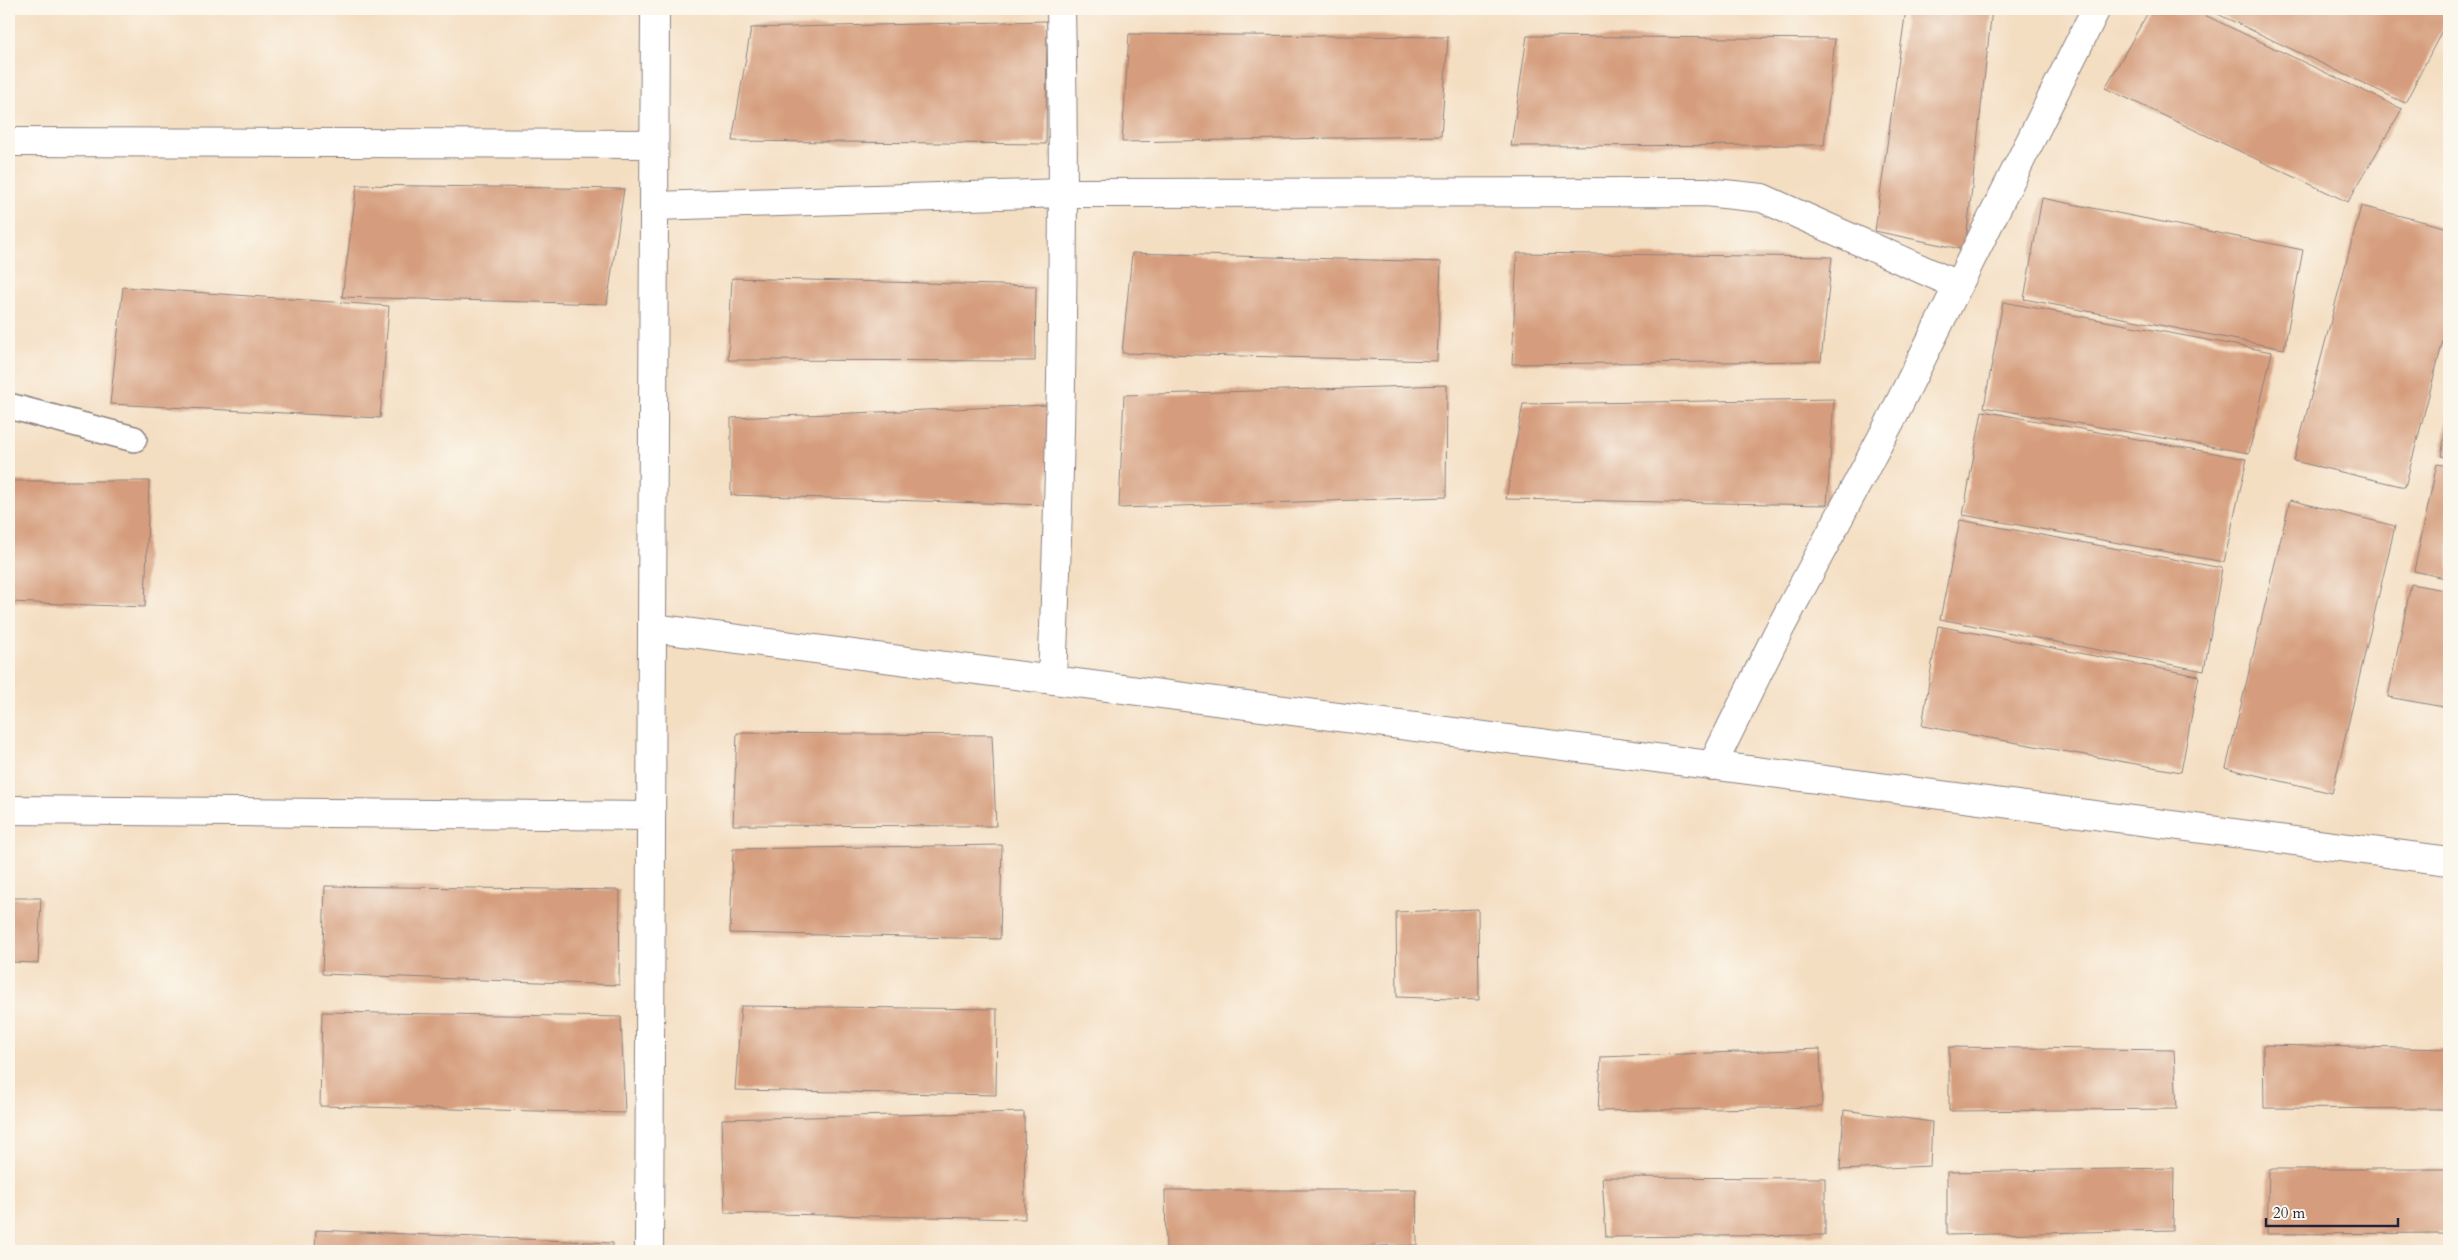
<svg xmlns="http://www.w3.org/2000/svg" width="2458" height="1260" viewBox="0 0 2458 1260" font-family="Cardo,serif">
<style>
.building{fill:#d59d7d}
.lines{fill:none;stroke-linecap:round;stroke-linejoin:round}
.lane-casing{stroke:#8b807e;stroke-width:28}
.street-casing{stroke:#8b807e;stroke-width:30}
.lane{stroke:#fff;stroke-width:25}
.street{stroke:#fff;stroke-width:28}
</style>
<rect width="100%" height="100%" fill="#fbf7ec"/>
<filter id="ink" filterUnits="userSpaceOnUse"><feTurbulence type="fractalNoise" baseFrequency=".02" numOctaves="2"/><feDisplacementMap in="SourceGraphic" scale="10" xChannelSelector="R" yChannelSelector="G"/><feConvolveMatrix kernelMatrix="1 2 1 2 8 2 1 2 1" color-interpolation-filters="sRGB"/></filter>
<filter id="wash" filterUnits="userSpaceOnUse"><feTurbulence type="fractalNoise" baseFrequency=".0096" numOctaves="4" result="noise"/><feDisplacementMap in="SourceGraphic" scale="20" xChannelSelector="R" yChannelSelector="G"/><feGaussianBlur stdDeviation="1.12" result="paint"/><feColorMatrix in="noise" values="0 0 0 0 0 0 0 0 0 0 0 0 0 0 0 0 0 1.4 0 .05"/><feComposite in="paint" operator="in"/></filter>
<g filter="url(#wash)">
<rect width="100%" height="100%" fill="#f4dec2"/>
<g id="blocks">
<path class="building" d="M1906,9H1992L1965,250L1875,231Z
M2150,9H2192L2402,109L2348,202L2105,88Z
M2207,9H2449V17L2405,103Z
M1047,21L1046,144L732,141L751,28Z
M1129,34L1448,37L1441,136L1122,142Z
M1527,36L1835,39L1824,145L1511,146Z
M357,185L624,189L607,304L342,297Z
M2042,198L2303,250L2284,349L2024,299Z
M2361,206L2449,228V318L2405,487L2294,461Z
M1132,253L1441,262L1437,361L1122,353Z
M1517,253L1832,257L1821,361L1512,364Z
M732,278L1036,286L1035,361L728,360Z
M123,287L389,306L380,418L110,404Z
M2003,302L2272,352L2249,453L1984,407Z
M1447,385L1446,497L1119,508L1124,395Z
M1834,399L1827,505L1506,499L1523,404Z
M1048,405L1047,505L731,495V418Z
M1982,411L2247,459L2224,562L1963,515Z
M2448,418H2449V458L2441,456Z
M2437,464L2449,466V579L2414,571Z
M9,481H149L145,607L9,602Z
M2290,500L2395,526L2332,793L2226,768Z
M1960,520L2222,568L2204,671L1940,619Z
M2411,584L2449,591V708L2388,697Z
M1938,626L2199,676L2181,772L1922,726Z
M737,733L992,735L996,826L733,825Z
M1002,845L1000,939L730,933L733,849Z
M325,886L620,890L619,985L322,974Z
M9,898H41L38,963L9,962Z
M1478,909L1479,1000L1397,997L1396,912Z
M741,1006L997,1009L996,1095L735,1090Z
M322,1012L621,1017L625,1113L320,1106Z
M2263,1045L2449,1049V1109L2264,1108Z
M1949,1047L2174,1050L2177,1109L1949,1111Z
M1820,1049L1822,1107L1598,1111L1601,1057Z
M1844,1110L1932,1122L1930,1166L1840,1170Z
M1024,1112L1025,1219L725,1213L722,1119Z
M2174,1168L2173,1230L1947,1235V1172Z
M2269,1169H2449V1233L2267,1234Z
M1602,1177L1825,1178V1235L1606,1237Z
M1165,1190H1416L1417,1245L1166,1251Z
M316,1230L613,1243V1251H315Z"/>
</g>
</g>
<g filter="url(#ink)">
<use href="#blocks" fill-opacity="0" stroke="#8b807e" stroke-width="1"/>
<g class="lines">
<defs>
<path id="lane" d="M9,406L134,439"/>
<path id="street" d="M9,142L654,144
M655,206L1063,193L1705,192L1762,198L1957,285
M653,628L2449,861
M1052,679C1061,456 1066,232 1061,9
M1712,766L1777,634L1890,422L2096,9
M9,810L649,816
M649,1251L655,9"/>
</defs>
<use href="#lane" class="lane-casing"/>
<use href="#street" class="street-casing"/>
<use href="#lane" class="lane"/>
<use href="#street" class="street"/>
</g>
</g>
<rect width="2458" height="1260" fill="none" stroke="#fbf7ec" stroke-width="30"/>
<path d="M2266 1218v8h132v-8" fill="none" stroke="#22223b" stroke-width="2.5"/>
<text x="2273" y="1218" font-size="15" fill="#22223b" stroke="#fbf7ec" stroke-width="4" paint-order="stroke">20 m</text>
</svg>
